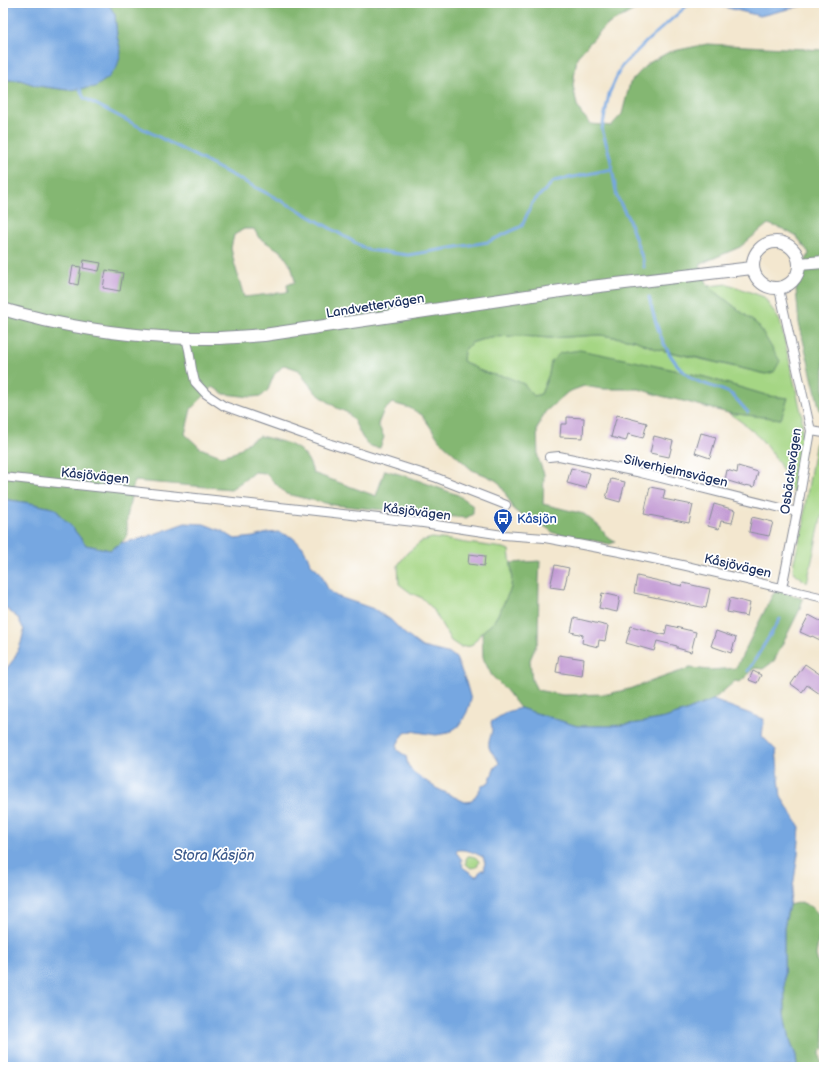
<svg xmlns="http://www.w3.org/2000/svg" width="827" height="1070" viewBox="0 0 827 1070" font-family="'Balsamiq Sans',sans-serif">
<style>
.green{fill:#a5d684;stroke:#608271}
.forest{fill:#84b772;stroke:#507368;fill-rule:evenodd}
.water{fill:#76a7e1;stroke:#486ba0;fill-rule:evenodd}
.lines{fill:none;stroke-linecap:round;stroke-linejoin:round}
.stream{stroke:#76a7e1;stroke-width:3}
.building{fill:#c39bd4}
.street-casing{stroke:#878b96;stroke-width:10}
.secondary-casing{stroke:#878b96;stroke-width:14}
.street{stroke:#fff;stroke-width:8}
.secondary{stroke:#fff;stroke-width:12}
.labels{text-anchor:middle;stroke-width:3.5;stroke-linejoin:round;paint-order:stroke}
.street-label{font-size:13px;fill:#1b2f5e;stroke:#fff}
.transit-label{font-size:13px;fill:#164399;stroke:#fff;text-anchor:start}
.water-label{font-size:14px;font-style:italic;fill:#3b598c;stroke:#fff}
</style>
<rect width="100%" height="100%" fill="#fff"/>
<filter id="ink" filterUnits="userSpaceOnUse"><feTurbulence type="fractalNoise" baseFrequency=".025" numOctaves="2"/><feDisplacementMap in="SourceGraphic" scale="8" xChannelSelector="R" yChannelSelector="G"/><feConvolveMatrix kernelMatrix="1 2 1 2 8 2 1 2 1" color-interpolation-filters="sRGB"/></filter>
<filter id="wash" filterUnits="userSpaceOnUse"><feTurbulence type="fractalNoise" baseFrequency=".012" numOctaves="4" result="noise"/><feDisplacementMap in="SourceGraphic" scale="16" xChannelSelector="R" yChannelSelector="G"/><feGaussianBlur stdDeviation="0.9" result="paint"/><feColorMatrix in="noise" values="0 0 0 0 0 0 0 0 0 0 0 0 0 0 0 0 0 1.4 0 .05"/><feComposite in="paint" operator="in"/></filter>
<g filter="url(#wash)">
<rect width="100%" height="100%" fill="#f3e7cf"/>
<path class="green" d="M728,284L764,297L780,321L802,416V452L794,494C789,487 787,479 783,471C771,447 752,427 728,413L781,419L788,398L769,396L705,377L666,368L561,353L551,362L549,374L541,394L534,396L490,374L481,371L463,361L464,351L471,343L490,337L520,336L550,338L600,335L634,340L656,349L766,374L758,325L708,286Z
M822,440H824V505L807,583L795,574L793,569L794,561L804,523L805,506L816,441Z
M432,538L449,540L466,543L504,548L509,550L512,574L511,588L501,609L493,623L482,632L471,646L460,647L451,641L433,609L422,598L411,593L399,584L398,565L407,553L422,541Z
M468,856C473,856 477,857 479,862L477,867L471,868L466,864V859Z"/>
<path class="forest" d="M108,3H647L605,26L577,57L573,85L577,105L581,113L591,124L611,126L622,114L630,83L647,64L669,52L707,44L824,50V409L820,411L799,323L796,289L798,279L809,253L797,237L783,229L768,224L740,247L700,264L708,286L758,325L780,361L774,372L766,374L703,359L656,349L634,340L600,335L550,338L520,336L490,337L471,343L464,351L463,361L481,371L490,374L507,377L524,384L534,396L541,394L549,374L551,362L560,353L580,350L634,361L705,377L769,396L788,398L781,419L728,413L687,402L661,396L639,389H602L584,386L568,392L545,412L537,429L538,458L544,474L543,504L584,514L600,527L607,537L615,542L610,544L554,533L534,519L521,515L514,510L503,489L497,481L485,475L472,470L440,441L422,415L410,408L392,403L383,412L378,424L384,437L380,448L369,446L362,437L353,419L348,413L337,408L316,393L304,378L299,370L284,365L274,375L268,390L262,396L251,397L224,394L213,387L191,409L185,434L200,448L221,456L236,452L250,441L260,436C286,443 306,444 313,473L376,496L385,470L409,477L458,495L473,506V514L466,518L334,505L286,494L265,473L254,472L243,481L231,489L134,481L127,518V536L121,543L110,550L86,545L71,526L60,515L56,509L30,503L3,499V80H20L38,86L68,90L121,52L117,36L115,15ZM244,229H254L259,238L282,252L292,268L295,282L287,285L288,292L244,297L234,262L231,248L234,235Z
M540,561L539,580L538,641L530,660L532,680L537,690L563,695L608,694L629,689L690,668L710,670L736,668L772,596L776,591L783,592L803,599L799,611L774,661L763,669L755,668L740,682L735,681L713,700L686,711L665,718L639,723L612,726H577L520,708L506,690L492,676L483,658L482,632L493,623L501,609L511,588L512,574L511,563Z
M801,902L812,907L819,915L820,931L816,955L824,985V1049L821,1050L820,1053L822,1067H797L796,1055L790,1040L785,1014L784,951V927L789,905Z"/>
<path class="water" d="M3,3H108L115,15L117,36L121,52L117,67L108,78L95,87L68,90L38,86L20,80H3Z
M714,3H813L760,16L716,5Z
M3,499L30,503L56,509L60,515L71,526L86,545L110,550L121,543L143,538L185,523L204,524L222,531L235,539L254,537L267,533L278,532L292,537L303,547L311,564L320,572L328,589L336,596L374,609L391,620L405,634L422,647L451,654L456,658L466,682L471,700L467,712L460,725L448,733L436,735L411,731L405,733L400,739L397,745V750L406,756L408,765L413,772L436,788L465,802L472,801L482,786L489,782L495,767L499,764C498,757 490,753 489,747C488,740 492,735 492,728C492,726 491,724 491,722L507,712L520,708L577,726H612L639,723L665,718L686,711L713,700L764,719L762,736L776,750L781,797L800,827L798,854L793,887L784,927V951L785,1014L790,1040L796,1056L797,1067H3V673L14,659L21,643L24,630L18,618L3,606ZM458,850C467,849 475,853 483,857L485,863L484,866L485,868L484,870H481L477,876H475C471,872 465,870 462,866L463,864L461,862L462,860L456,852Z"/>
<g class="lines">
<path class="stream" d="M80,89L84,98L295,208L368,250L408,255L488,242L522,226L532,203L554,181L612,169
M644,267L643,260L628,218L617,197L610,157L602,129L609,94L621,67L647,41L690,3
M649,297C656,327 666,361 693,379C703,385 722,388 731,394C737,399 742,406 748,412
M748,671L780,619"/>
</g>
<g id="blocks">
<path class="building" d="M84,260L101,263L99,271L83,268Z
M73,266L81,267L78,285L70,283Z
M106,270L123,273L120,291L103,288Z
M617,415L647,423L643,438L628,434L626,441L611,437Z
M567,417L584,418L583,438L560,437L561,424H567Z
M701,433L716,437L710,458L695,453Z
M654,436L673,441L669,457L650,453Z
M738,466L758,472L754,487L746,485L745,486L725,480L727,470L737,473Z
M571,468L590,473L586,488L567,483Z
M611,479L625,482L620,502L606,498Z
M650,487L665,490L663,499L693,505L689,523L644,514Z
M714,504L735,510L732,523L721,521L719,529L708,526Z
M752,517L773,522L769,536L749,532Z
M469,554L485,556L484,566L468,564Z
M555,565L569,568L564,589L550,587Z
M637,576L682,586L683,583L710,589L706,608L634,593Z
M602,593L620,597L617,612L599,608Z
M730,598L750,603L747,616L727,612Z
M809,615L824,623V642L812,636L811,637L800,632Z
M574,618L608,626L605,641L599,640L598,647L582,643L583,635L571,632Z
M667,625L696,632L691,652L677,648V646L657,641L654,651L626,643L631,626L665,635Z
M716,631L736,638L731,653L711,646Z
M559,655L584,659L582,676L556,672Z
M805,664L824,677V689L820,694L807,685L802,692L791,684Z
M753,671L761,675L757,683L749,680Z"/>
</g>
</g>
<g filter="url(#ink)">
<use href="#blocks" fill-opacity="0" stroke="#878b96" stroke-width="1"/>
<g class="lines">
<defs>
<path id="street" d="M779,289L811,431L797,512L782,588
M186,338L189,350L192,369L195,382L206,394L224,406L331,444L437,478L506,505
M811,431L824,433
M549,457L559,456L637,472L797,512
M3,477L289,508L423,523L503,535L545,538L620,552L682,565L824,598"/>
<path id="secondary" d="M753 265a23 23 0 1 1 46 0a23 23 0 1 1-46 0Z
M799,264L824,262
M3,309C19,314 36,318 53,322C105,333 159,339 213,338C230,338 247,336 264,335L574,289L752,268"/>
</defs>
<use href="#street" class="street-casing"/>
<use href="#secondary" class="secondary-casing"/>
<use href="#street" class="street"/>
<use href="#secondary" class="secondary"/>
</g>
</g>
<defs>
<symbol id="bus-pin" viewBox="-11 -11 22 30"><path d="M0 17L-7.5 6A9.5 9.5 0 1 1 7.5 6Z" fill="#1a4fb4" stroke="#fff"/><path d="M-5-6H5V4H4V6H2V4H-2V6H-4V4H-5ZM-3.5-4V0h7V-4ZM-3.5 1.2v1.5H-2V1.2ZM2 1.2v1.5H3.5V1.2Z" fill="#fff"/></symbol>
</defs>
<g fill-rule="evenodd">
<use href="#bus-pin" x="492" y="507" width="22" height="30"/>
</g>
<g class="labels">
<g class="street-label">
<text transform="translate(375 305) rotate(-9)" y="5">Landvettervägen</text>
<text transform="translate(676 470) rotate(13)" y="5">Silverhjelmsvägen</text>
<text transform="translate(790 471) rotate(-82)" y="5">Osbäcksvägen</text>
<text transform="translate(95 475) rotate(6)" y="5">Kåsjövägen</text>
<text transform="translate(417 511) rotate(7)" y="5">Kåsjövägen</text>
<text transform="translate(738 565) rotate(13)" y="5">Kåsjövägen</text>
</g>
<g class="transit-label">
<text x="517" y="523">Kåsjön</text>
</g>
<g class="water-label">
<text x="214" y="860">Stora Kåsjön</text>
</g>
</g>
<rect width="827" height="1070" fill="none" stroke="#fff" stroke-width="16"/>
</svg>
